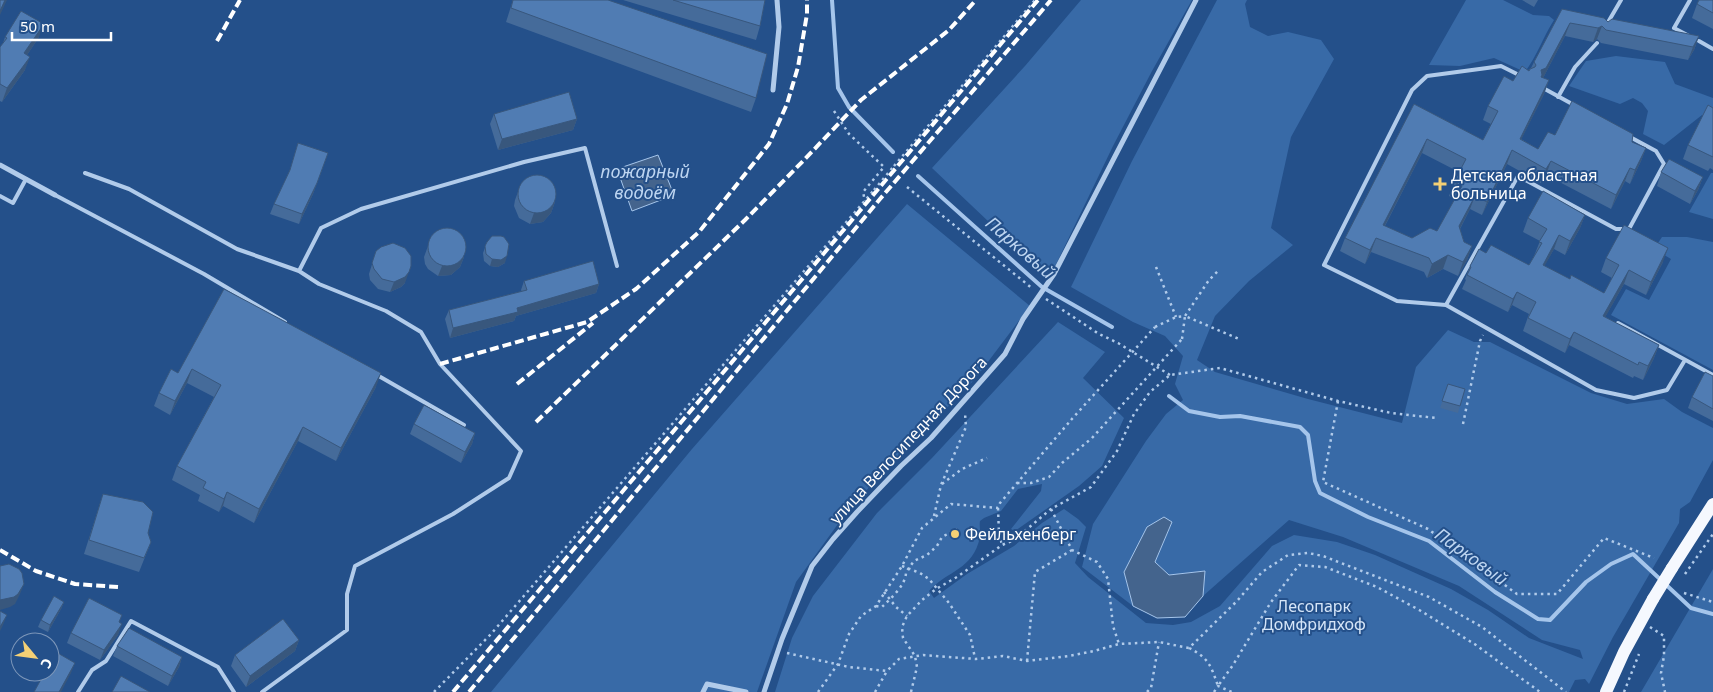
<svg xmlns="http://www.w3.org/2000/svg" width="1713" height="692" viewBox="0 0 1713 692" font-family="'Noto Sans',sans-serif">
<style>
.green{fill:#386aa7}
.water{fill:#44648d;stroke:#a5c5eb}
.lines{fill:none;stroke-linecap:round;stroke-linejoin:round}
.stream{stroke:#a5c5eb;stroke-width:4}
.path{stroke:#b1cbea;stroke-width:2.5;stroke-dasharray:2.5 4;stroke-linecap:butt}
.service{stroke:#b1cbea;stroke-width:4}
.minor{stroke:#b1cbea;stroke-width:5}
.primary{stroke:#f5f8fe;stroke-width:12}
.rail{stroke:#fff;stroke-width:4;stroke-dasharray:9 4;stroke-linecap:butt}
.path-bridge{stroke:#b1cbea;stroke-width:2.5;stroke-dasharray:2.5 4;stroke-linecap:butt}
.primary-bridge{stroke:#f5f8fe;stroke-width:12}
.wall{fill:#456b9a;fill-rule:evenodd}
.shaded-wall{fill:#38577d}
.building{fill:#507cb3;stroke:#38577d;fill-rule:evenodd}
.poi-dot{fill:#f4d075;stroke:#24508a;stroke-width:2}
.labels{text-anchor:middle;stroke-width:4;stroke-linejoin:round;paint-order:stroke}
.poi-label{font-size:16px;fill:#fff;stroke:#24508a;text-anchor:start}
.street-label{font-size:16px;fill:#fff;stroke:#24508a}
.park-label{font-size:16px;fill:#d5e5f8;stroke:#24508a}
.water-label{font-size:18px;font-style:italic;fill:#bdd5f1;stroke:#24508a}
</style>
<rect width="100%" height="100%" fill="#24508a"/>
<path class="green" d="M1081,0H1192L1152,71L1113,146L1049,279L932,168L1025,66Z
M1217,0H1247L1245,4L1250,27L1268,36L1288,32L1321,40L1334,59L1291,137L1271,228L1293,245L1249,281L1215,316L1197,360L1215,372L1308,399L1402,423L1416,367L1448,330L1474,342H1490L1591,393L1627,404L1664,399L1682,412L1713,428V460L1690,502L1680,509L1679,523L1613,637L1589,684L1585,679L1575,680L1569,692H775L792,638L813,596L877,513L932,458L1058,322L1105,352L1083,378L1124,418L1102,466L1079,486L1015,531L1011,529L1041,491L1042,484L1018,489L1001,511L984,518L980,521C979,527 981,532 980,537C973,570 948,570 929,591L934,598L967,574L1014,546L1042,523L1064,509L1078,519L1086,527L1075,563L1088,577L1146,623L1173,625L1191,622L1220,606L1272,546L1294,535L1337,542L1375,555L1451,589L1488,610L1529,638L1583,659L1580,650L1542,640L1459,586L1343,537L1289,520L1203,596L1205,571L1169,575L1155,562L1172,522L1124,572L1133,606L1082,567L1093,524L1146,441L1166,414L1183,400L1175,384L1183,356L1165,336L1133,322L1071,287L1132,161Z
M1466,0H1503L1533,15L1549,16L1554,20C1543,37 1537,56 1525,72L1494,58L1460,66L1429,65Z
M1616,56L1665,62L1675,84L1713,98V119L1702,115L1664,145L1643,134L1648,111L1642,103L1633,98L1620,104L1569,86L1586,61Z
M1711,173H1713V219L1689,212Z
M907,204L1030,306L975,379L851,506L796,582L757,692H491L692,449Z
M1662,237H1687L1713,242V370L1611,315L1626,289L1649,300L1671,259L1654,249Z
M1713,569V692H1641Z"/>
<path class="water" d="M658,155L674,195L632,211L617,169Z
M1164,517L1172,522L1155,562L1169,575L1205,571L1203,596L1185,617L1157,618L1133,606L1124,572L1147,527Z"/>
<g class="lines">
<path class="stream" d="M832,0L838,88L849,107L893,152
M918,176L1042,287L1112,327
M1169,396L1189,411L1220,417L1240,416L1300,427L1308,435L1315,481L1320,493L1368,517L1429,541L1495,592L1538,619L1550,620L1586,582L1611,564L1633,554L1691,608L1713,614"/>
<path class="path" d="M834,111L849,134L884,167L863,192L865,201
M894,166L1035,0
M907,187L1033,289
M1156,267L1176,317
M1046,299L1099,334L1118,343L1170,375
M1155,327L1176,317L1185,316L1209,280L1219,270
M1182,339L1185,316L1239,339
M1338,401L1323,482L1428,529L1517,594H1557L1604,538L1654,558
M1463,424L1480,341L1483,335
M1017,483H1031L1049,477L1062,463L1092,438
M942,484L962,469L987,458
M998,508L999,534L1002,545
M1051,509L1072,550L1097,562L1108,579L1113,626L1119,644
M934,516L941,485L966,427L965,413
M902,566L920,573L929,579L949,603L970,635L975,658
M1685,574L1713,534
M884,592L896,607L907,616
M1684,593L1713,602
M876,606L882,607C892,597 906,585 906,572L914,561L927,555L937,546L942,537L957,529
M1650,627L1664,636V656L1661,673L1665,692
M1189,648C1209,658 1211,666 1218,686L1233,665L1271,602L1299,565L1325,567L1377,587L1421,611L1476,645L1540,692
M787,653L849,667L887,671L899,659L923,655L976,659L1003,656L1027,661L1069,656L1094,651L1119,644L1159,642L1189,648L1237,601L1262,572L1279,561L1288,555L1308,553L1323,556L1429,597L1482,627L1566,692
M1027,661L1035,572L1072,550
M434,692L491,634L874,190
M818,692L838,664L849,634L861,616L876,606L902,566L922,528L951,504L998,508L1000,503L1071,420
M875,692L887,671
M911,692L917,667L915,656L903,638L902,627L907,616L922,600L936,589L957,577L1002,545L1014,540L1051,509L1091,487L1117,451L1134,414L1150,392L1170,375L1220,368L1338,401L1391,413L1436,418
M1147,692L1151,688L1159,642
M1214,692L1218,686L1232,692
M1624,692L1639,654"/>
<path class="service" d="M1607,24L1621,0
M1689,36L1674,28L1690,0
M1699,41L1713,49
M1521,76L1501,66L1487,68L1427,76L1412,90L1324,265L1397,301L1446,305L1596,390L1634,398L1667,390L1685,360
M1543,88L1574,105
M1558,97L1575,67L1597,43
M85,173L129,189L237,249L299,271L319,284L386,311L421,332L440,364L521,451L509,478L453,514L355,566L347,594V630L262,692
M55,195L204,274L285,322
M0,196L13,203L26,179
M299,271L321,228L361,209L524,162L585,148L617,266
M1446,305L1518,176L1616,229H1629L1664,164L1656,151L1630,137
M1618,323L1713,375
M377,375L464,425
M78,692L92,670L106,661L131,621L218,667L234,692"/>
<path class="minor" d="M773,90L779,27L777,0
M0,165L55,195
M703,692L707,684L746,692
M764,692L782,639L812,566L833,539L857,512L901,466L931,438L1005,354L1023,319L1054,274L1196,0"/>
<path class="primary" d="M1672,568L1713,504
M1606,692L1624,652L1653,599"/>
<path class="rail" d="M217,41L240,0
M440,364L587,322L636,289L699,232L769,144L787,104L798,67L807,14V0
M517,384L593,323
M536,422L745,220L805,159L861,100L949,30L976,0
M0,550L36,571L75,584L118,587
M453,692L1038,0
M469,692L880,199L1051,0"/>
<path class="path-bridge" d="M874,190L894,166
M1071,420L1155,327
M1092,438L1182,339"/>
<path class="primary-bridge" d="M1653,599L1672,568"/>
</g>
<path class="wall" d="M513,0H608L756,98L751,112L506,22Z
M623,0H765L760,26L756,40Z
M1522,0H1538L1534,7Z
M1713,0V29L1692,18L1697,4Z
M1562,9L1608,22L1699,36L1694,50L1688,60L1601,43L1597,39L1593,42L1565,36L1543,78L1549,80L1544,94L1521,139L1538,149L1555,135L1632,142L1646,148L1641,161L1630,184L1625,181L1611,209L1546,175L1541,183L1507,164L1482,215L1470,209L1460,229L1464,242L1472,246L1467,260L1458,276L1443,269L1427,278L1424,272L1371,252L1365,264L1340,251L1345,238L1414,104L1483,140L1491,124L1483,120L1488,106L1513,81L1531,68L1534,62ZM1422,153L1459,172L1454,182L1449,196L1455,199L1437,231L1412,238L1385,226Z
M5,37H39L27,55L25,70L2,102L0,101V47L3,43Z
M1713,108V170L1710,168L1708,171L1683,159L1688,145Z
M494,114L577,119L573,130L498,150L490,124Z
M298,143L328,153L313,194L299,224L270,214L274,204L289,173Z
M1661,172L1703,177L1698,190L1690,204L1657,186Z
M519,189L555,202L551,213L543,222L530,224L519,218L514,206L515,200Z
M1585,215L1580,228L1565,255L1554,249L1544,266L1570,279L1604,293L1612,278L1601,272L1606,258L1663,262L1646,295L1624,284L1605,317L1659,345L1654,358L1643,380L1634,376L1633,378L1569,345L1565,353L1523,331L1529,314L1512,305L1508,312L1462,289L1466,280L1465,279L1470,266L1486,253L1529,265L1534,256L1540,241L1523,232L1528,218Z
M432,235L464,257L460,267L451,275L438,276L428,269L425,264L424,257Z
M487,242L505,263L498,267L490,266L484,261L483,253Z
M376,251L405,283L401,287L390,292L378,289L370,280L369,274Z
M524,281L599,284L596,293L516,316L514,321L450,338L445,319L449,310L522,292L521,290Z
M224,289L376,387L336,461L298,441L254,523L223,506L219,512L198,501L200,495L172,480L177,466L214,397L187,383L170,415L154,406L159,393L178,373Z
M1713,376V421L1688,408L1692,397Z
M1448,384L1460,406L1458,413L1440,408Z
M414,424L475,433L472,444L461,463L410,434Z
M103,494L148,533L151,542L139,572L84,554Z
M64,602L61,609L48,632L38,627L41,620Z
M120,623L118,635L100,660L67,643L71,633Z
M299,640L295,651L246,687L231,666L235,655Z
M117,646L182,657L179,667L168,686L113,656Z"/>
<path class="shaded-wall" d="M5,0H7L0,15V11Z
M1570,23L1565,36L1541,82V70Z
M44,24L39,37L19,67L24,53Z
M1602,26L1597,39L1593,42L1598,28Z
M1699,36L1694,50L1688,60L1693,47Z
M30,57L25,70L2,102L7,88Z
M1549,80L1544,94L1515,152L1520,139Z
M577,119L573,130L498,150L502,139Z
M1427,139L1422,153L1378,239L1383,225Z
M1646,148L1641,161L1630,184L1635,170Z
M1512,150L1507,164L1482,215L1487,202Z
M1551,161L1546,175L1541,183L1546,169Z
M1630,168L1625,181L1611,209L1616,195Z
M1703,177L1698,190L1690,204L1695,191Z
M317,183L313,194L299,224L302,214Z
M1475,196L1470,209L1454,240L1459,226Z
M555,202L551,213L543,222L530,224L534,213Z
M1585,215L1580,228L1565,255L1570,241Z
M1559,235L1554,249L1538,278L1543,265Z
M1376,238L1371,252L1365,264L1370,250Z
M1472,246L1467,260L1458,276L1463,262Z
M1668,248L1663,262L1646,295L1651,282Z
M1448,255L1443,269L1427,278L1432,264Z
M507,256L505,263L498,267L490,266L492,259Z
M464,257L460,267L451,275L438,276L442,266Z
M1629,270L1624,284L1598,330L1603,316Z
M409,272L405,283L401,287L390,292L394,282Z
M599,284L596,293L516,316L514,321L450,338L453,328L517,308Z
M1517,292L1512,305L1508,312L1513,299Z
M1574,332L1569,345L1565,353L1570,339Z
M1659,345L1654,358L1643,380L1648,366Z
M192,369L187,383L170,415L175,401Z
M381,373L376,387L336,461L341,448Z
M303,427L298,441L254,523L259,509Z
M475,433L472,444L461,463L465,452Z
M227,492L223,506L219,512L224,499Z
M24,584L20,594L15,604L10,607L0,610V600Z
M64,602L61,609L48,632L50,625Z
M7,615L3,625L0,631V627Z
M122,624L118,635L100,660L104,650Z
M299,640L295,651L246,687L250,676Z
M182,657L179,667L168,686L172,676Z
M75,663L71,673L61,692H59Z"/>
<path class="building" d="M0,0H5L0,11Z
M513,0H608L767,54L756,98L511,8Z
M673,0H765L760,26Z
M1699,0H1713V13L1697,4Z
M1562,9L1604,18L1608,22L1612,19L1699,36L1693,47L1606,30L1602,26L1598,28L1570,23L1546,68L1541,70L1542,75L1541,77L1549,80L1520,139L1538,149L1548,132L1555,135L1572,101L1633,134L1632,142L1646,148L1635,170L1630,168L1616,195L1551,161L1546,169L1512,150L1487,202L1475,196L1459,226L1464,242L1472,246L1463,262L1448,255L1432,264L1429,258L1376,238L1370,250L1345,238L1414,104L1483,140L1498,111L1488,106L1504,76L1513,81L1522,66L1529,71L1530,69L1535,67L1536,65L1534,62ZM1427,139L1466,159L1454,182L1462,186L1437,231L1430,228L1412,238L1383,225Z
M21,11L44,24L24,53L30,57L7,88L0,84V47L7,38L5,37Z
M569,92L577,119L502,139L494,114Z
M1708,105L1713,108V157L1688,145Z
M298,143L328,153L317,183L302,214L274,204L290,170Z
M1669,159L1703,177L1695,191L1661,172Z
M518 194a19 19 0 1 1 38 0a19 19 0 1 1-38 0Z
M1543,191L1585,215L1570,241L1559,235L1543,265L1570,279L1571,275L1604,293L1619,265L1606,258L1624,225L1668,248L1651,282L1629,270L1603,316L1659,345L1648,366L1639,362L1638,365L1574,332L1570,339L1528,318L1536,302L1517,292L1513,299L1467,275L1471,267L1470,266L1479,249L1486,253L1491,245L1529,265L1542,243L1539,242L1547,229L1528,218Z
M428 247a19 19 0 1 1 38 0a19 19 0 1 1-38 0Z
M492,236H501L504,237L509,244L507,256L501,260L492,259L486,254L485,246L487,242Z
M393,243L405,248L411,256V266L409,272L405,277L394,282L382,279L374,269L372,263L376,251L381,247Z
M593,261L599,284L517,308L518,312L453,328L449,310L527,290L524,281Z
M224,289L381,373L341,448L303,427L259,509L227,492L224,499L203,488L206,482L177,466L221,385L192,369L175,401L159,393L171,369L178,373Z
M1705,372L1713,376V409L1692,397Z
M1448,384L1465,389L1460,406L1442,401Z
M424,405L475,433L465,452L414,424Z
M103,494L143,502L153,512L148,533L151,542L144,558L89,540Z
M9,564L19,569L22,573L24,584L18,594L14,597L0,600V566Z
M54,596L64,602L50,625L41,620Z
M89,598L122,615L119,622L122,624L104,650L71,633Z
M0,611L7,615L0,627Z
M283,619L299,640L250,676L235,655Z
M129,628L182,657L172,676L117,646Z
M56,652L75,663L59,692H34L45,672H50V663Z
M121,676L150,692H112Z"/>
<g class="poi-dot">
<path d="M1437.5 176.5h5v5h5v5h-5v5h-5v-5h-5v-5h5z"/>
<circle cx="955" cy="534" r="5"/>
</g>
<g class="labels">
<g class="poi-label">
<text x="1451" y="181">Детская областная<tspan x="1451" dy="18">больница</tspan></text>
<text x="965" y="540">Фейльхенберг</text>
</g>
<g class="street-label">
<text transform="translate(908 440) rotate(-47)" y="6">улица Велосипедная Дорога</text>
</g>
<g class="park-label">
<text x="1314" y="612">Лесопарк<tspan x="1314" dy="18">Домфридхоф</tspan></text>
</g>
<g class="water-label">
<text x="645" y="178">пожарный<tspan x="645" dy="21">водоём</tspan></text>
<text transform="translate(1020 248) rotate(41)" y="6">Парковый</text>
<text transform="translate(1471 557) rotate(36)" y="6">Парковый</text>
</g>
</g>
<g transform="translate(35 657) rotate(119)"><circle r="24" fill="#24508a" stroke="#7c96b9"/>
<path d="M0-4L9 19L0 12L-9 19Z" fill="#f4d075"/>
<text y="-8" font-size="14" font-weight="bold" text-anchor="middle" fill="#ffffff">С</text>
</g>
<path d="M12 32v8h99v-8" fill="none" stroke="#ffffff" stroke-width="2.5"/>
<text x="20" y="32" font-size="15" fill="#ffffff" stroke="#24508a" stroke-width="4" paint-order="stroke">50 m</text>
</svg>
